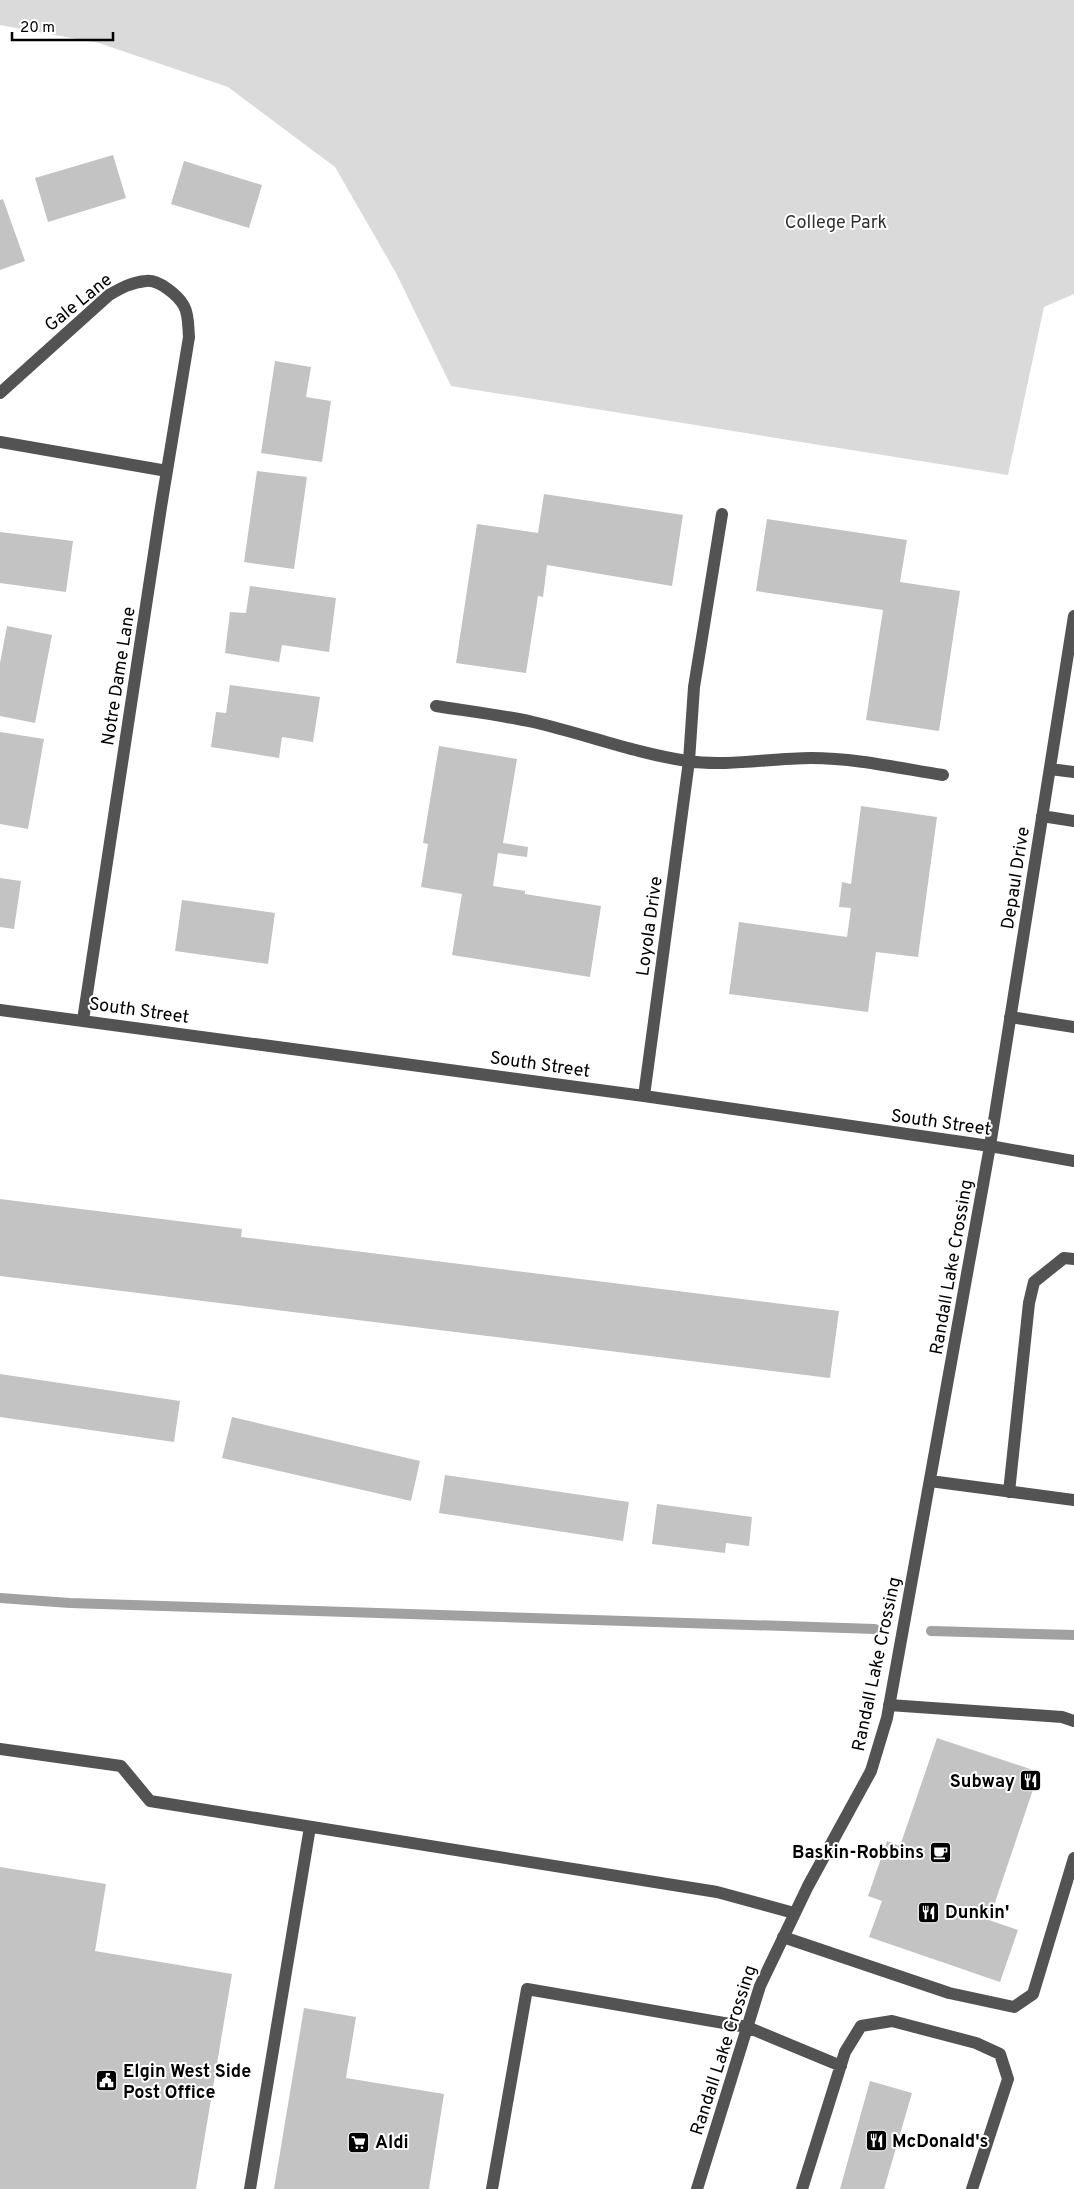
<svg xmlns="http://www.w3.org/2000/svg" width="1074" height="2189" viewBox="0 0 1074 2189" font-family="Overpass,sans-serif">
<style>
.green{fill:#dadada}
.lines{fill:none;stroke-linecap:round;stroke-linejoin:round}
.stream{stroke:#a1a1a1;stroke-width:10}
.building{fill:#c3c3c3}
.minor{stroke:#535353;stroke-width:12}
.labels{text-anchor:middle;stroke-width:4;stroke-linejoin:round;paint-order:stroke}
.park-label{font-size:18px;fill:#313131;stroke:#fff}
.street-label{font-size:18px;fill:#000;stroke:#fff}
.poi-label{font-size:18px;font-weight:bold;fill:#000;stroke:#fff;text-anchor:start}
</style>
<rect width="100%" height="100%" fill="#fff"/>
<path class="green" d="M0,0H1074V294L1044,307L1008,475L451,386L396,273L335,167L228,87L99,43L0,25Z"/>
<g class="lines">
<path class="stream" d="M0,1598L70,1603L875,1629
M931,1631L1074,1635"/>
</g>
<path class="building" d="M113,155L126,198L48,222L35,178Z
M184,161L262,185L249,228L171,204Z
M3,199L25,261L0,270V200Z
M275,361L311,367L306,397L331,401L322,462L261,453Z
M257,471L307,477L294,569L244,562Z
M544,494L683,515L672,586L547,565L543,597L538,596L526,673L456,663L477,524L538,533Z
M767,519L907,540L900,582L960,591L939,731L866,720L883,610L756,591Z
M0,532L73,541L66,592L0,583Z
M250,586L336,598L329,652L282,645L279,662L225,653L230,612L246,613Z
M7,626L52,635L35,723L0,716V663Z
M230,685L320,697L313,742L282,737L279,758L211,747L216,712L226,713Z
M0,732L44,739L28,829L0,824Z
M439,746L517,759L503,843L528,847L527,857L498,853L493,886L525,891V894L601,906L590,977L452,955L462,894L421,887L428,844L423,843Z
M861,806L937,817L918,957L876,952L868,1012L729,994L739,922L847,937L851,908L839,907L842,882L851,884Z
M0,878L21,881L14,929L0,927Z
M182,900L275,913L268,964L175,951Z
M0,1199L242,1229L241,1237L839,1311L830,1378L0,1276Z
M0,1374L180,1401L174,1442L0,1417Z
M232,1417L420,1461L411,1501L222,1458Z
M445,1475L629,1502L623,1541L439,1513Z
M657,1504L752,1517L749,1546L726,1543L725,1553L652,1544Z
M937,1738L1039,1772L989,1920L1018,1930L1000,1982L869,1937L882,1901L868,1896L887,1841L900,1846Z
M0,1867L106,1884L95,1951L232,1974L196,2189H0Z
M304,2008L356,2017L346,2078L444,2094L429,2189H274Z
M870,2081L912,2093L884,2189H840Z"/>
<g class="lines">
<path class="minor" d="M0,393L109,295C121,288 132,282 146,281C158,279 178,295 184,306C189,315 188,327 189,337L161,507L83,1020
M0,442L167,471
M436,706C468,711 501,715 533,722C585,734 634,753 687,761C728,767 770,758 811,758C855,758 899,768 943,775
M1050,769L1074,772
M1042,816L1074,821
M0,1010L644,1096L990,1146L1074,1161
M1010,1017L1074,1027
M644,1096L689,761L694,687L722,514
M930,1481L1074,1500
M1009,1492L1029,1303L1034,1282L1064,1258L1074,1259
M889,1705L1062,1717L1074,1721
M0,1749L121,1766L150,1801L717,1892L794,1913
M783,1937L949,1993L1014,2007L1033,1994L1074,1858
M250,2189L310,1827
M492,2189L527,1989L747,2027L841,2066
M697,2189L760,1986L808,1886L871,1771L887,1718L990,1146L1074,616
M802,2189L845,2052L861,2026L892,2021L976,2043L1000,2054L1008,2079L972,2189"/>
</g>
<defs>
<symbol id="restaurant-square" viewBox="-11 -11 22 22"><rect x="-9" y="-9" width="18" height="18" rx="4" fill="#000" stroke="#fff"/><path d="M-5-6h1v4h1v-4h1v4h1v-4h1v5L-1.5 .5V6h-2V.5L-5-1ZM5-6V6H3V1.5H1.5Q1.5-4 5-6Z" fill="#fff"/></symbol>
<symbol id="cafe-square" viewBox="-11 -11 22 22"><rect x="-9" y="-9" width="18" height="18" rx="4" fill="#000" stroke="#fff"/><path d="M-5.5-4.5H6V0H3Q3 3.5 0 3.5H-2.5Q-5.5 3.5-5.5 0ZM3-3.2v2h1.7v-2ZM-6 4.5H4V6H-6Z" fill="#fff"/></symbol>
<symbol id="civic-square" viewBox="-11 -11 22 22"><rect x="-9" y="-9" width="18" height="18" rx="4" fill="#000" stroke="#fff"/><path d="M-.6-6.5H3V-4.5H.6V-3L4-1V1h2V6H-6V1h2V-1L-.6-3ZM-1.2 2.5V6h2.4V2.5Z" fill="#fff"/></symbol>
<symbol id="supermarket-square" viewBox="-11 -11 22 22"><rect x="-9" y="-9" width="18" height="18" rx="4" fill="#000" stroke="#fff"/><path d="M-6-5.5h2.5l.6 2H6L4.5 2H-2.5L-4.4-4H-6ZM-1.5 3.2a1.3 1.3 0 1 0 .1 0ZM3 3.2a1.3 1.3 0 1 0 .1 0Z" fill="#fff"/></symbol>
</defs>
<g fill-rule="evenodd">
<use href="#restaurant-square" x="1018" y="1768" width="25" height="25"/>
<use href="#cafe-square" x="928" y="1840" width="25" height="25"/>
<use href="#restaurant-square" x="916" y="1900" width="25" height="25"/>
<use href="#civic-square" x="94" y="2068" width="25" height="25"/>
<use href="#restaurant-square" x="864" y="2128" width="25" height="25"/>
<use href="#supermarket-square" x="346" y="2130" width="25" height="25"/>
</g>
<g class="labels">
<g class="park-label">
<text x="836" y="228">College Park</text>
</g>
<g class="street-label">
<text transform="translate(78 302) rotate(-39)" y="6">Gale Lane</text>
<text transform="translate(118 676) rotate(-81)" y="6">Notre Dame Lane</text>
<text transform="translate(1015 878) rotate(-81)" y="6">Depaul Drive</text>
<text transform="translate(649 926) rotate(-82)" y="6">Loyola Drive</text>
<text transform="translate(139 1010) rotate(8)" y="6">South Street</text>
<text transform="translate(540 1064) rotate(8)" y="6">South Street</text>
<text transform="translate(941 1122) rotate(8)" y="6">South Street</text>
<text transform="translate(951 1267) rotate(-80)" y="6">Randall Lake Crossing</text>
<text transform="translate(876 1664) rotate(-78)" y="6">Randall Lake Crossing</text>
<text transform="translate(723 2050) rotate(-72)" y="6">Randall Lake Crossing</text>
</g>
<g class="poi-label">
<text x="1015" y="1787" text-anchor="end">Subway</text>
<text x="924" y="1858" text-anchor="end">Baskin-Robbins</text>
<text x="945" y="1918">Dunkin'</text>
<text x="123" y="2077">Elgin West Side<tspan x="123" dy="21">Post Office</tspan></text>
<text x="892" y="2147">McDonald's</text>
<text x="375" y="2148">Aldi</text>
</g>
</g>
<path d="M12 32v8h101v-8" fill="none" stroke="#000000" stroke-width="2.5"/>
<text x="20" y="32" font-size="15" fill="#000000" stroke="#ffffff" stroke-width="4" paint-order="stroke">20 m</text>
</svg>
